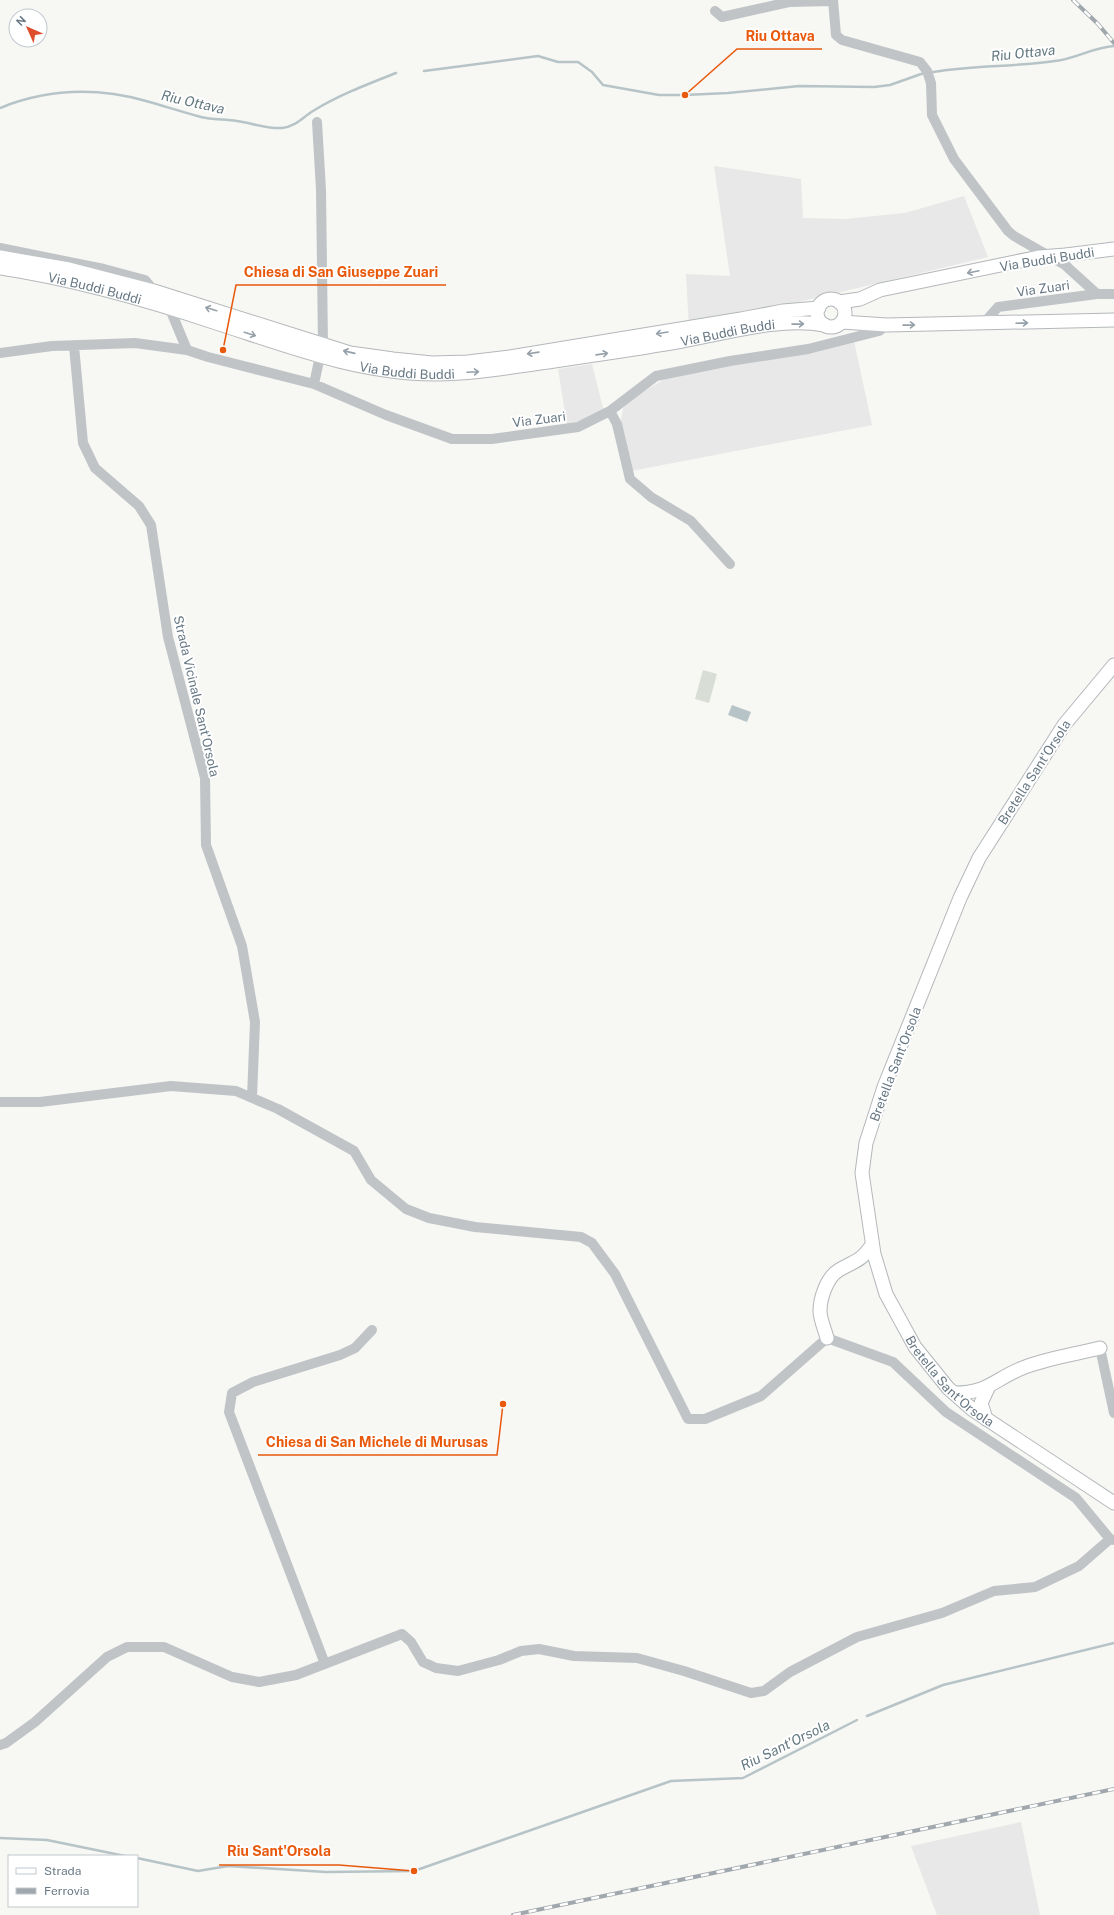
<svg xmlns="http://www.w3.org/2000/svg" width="1114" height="1915" viewBox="0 0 1114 1915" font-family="'Public Sans',sans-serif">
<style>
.built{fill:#e7e8e7}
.green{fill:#d8ddd5}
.water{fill:#b7c4c7}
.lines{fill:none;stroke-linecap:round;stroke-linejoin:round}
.stream{stroke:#b7c4c7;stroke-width:2.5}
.major-casing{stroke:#b3b8bb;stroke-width:15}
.minor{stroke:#c0c4c7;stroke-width:10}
.major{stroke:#fff;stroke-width:13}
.rail-casing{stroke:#a1a8ad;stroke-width:4}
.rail{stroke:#fff;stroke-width:2.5;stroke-dasharray:8;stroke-linecap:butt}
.major-bridge-casing{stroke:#b3b8bb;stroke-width:15;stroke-linecap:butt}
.major-bridge{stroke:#fff;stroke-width:13}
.oneway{stroke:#95a0a9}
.labels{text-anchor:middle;stroke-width:4;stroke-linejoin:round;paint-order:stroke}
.street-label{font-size:13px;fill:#677884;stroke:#fff}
.water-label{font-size:14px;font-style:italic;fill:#637980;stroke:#fff}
.leader{fill:none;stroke:#e8590c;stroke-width:1.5}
.callout-dot{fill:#e8590c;stroke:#fff;stroke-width:1.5}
.callout-label{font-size:14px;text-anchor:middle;font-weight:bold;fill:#e8590c;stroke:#fff;stroke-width:4;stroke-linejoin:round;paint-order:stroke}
</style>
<rect width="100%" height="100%" fill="#f7f7f4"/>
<path class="built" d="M714,166L801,179L803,218L845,219L905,213L964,196L988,257L689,328L686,274L730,276Z
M854,341L872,425L631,471L620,427L623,408L639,394L672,375Z
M592,364L604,412L567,425L558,369Z
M1021,1822L1040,1915H937L911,1846Z"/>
<path class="green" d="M703,670L717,674L709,703L695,699Z"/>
<path class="water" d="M732,705L751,712L747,722L728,715Z"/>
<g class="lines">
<path class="stream" d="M424,71L538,56L558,62H578L592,72L603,85L659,95H685L728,93L799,86L874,87L890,85L924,73
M933,72C973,65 1014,67 1055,61C1075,59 1094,47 1114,46
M0,108C47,89 96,87 146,101C164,106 182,112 201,117C212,120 225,119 237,121C252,123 266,129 282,128C295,127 303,117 313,111C339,95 368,84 396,73
M867,1716L943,1685L1114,1643
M0,1838L47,1840L125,1856
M137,1858L198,1871L228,1866L326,1872L414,1871L671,1781L743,1778L857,1720"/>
<defs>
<g id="major">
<path d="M1066,255L1114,249"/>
<path d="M0,257L69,269L154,291L350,353L393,359L432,363L468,362L510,357L741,319L783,311L819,308"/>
<path id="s1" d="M0,268C73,279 144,299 213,322C285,345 358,374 435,374C473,374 511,367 548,362C593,355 638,349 682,341C728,333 778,317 825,325"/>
<circle cx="831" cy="313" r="14"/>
<path d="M839,302L860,299L880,290L1039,257"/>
<path d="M842,322L887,325L1114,320"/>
<path id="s2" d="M1114,665L1064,725L979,858L960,898L884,1087L866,1143L862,1173L874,1254L886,1294L915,1347L948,1388L973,1410L1114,1503"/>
<path d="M827,1338C825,1330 820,1319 820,1311C820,1298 827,1277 839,1270C856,1260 860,1262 872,1245"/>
<path d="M954,1393C990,1393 995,1378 1025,1367C1049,1358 1076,1354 1100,1348"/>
<path d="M986,1419L981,1403L988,1388"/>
</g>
</defs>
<use href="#major" class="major-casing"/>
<path class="minor" d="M833,0L836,35L842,40L920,62L927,71L931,83L932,115L954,159L1008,231L1014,236L1065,265L1097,294
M715,11L722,17L789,2L832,1
M317,122L321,190L323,345
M0,248L104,269L145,280L154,291
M983,324L998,307L1097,294H1114
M74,346L83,443L95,468L139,506L151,525L168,637L205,778L206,845L242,946L255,1022L252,1097
M187,350L208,357L314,384L386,415L452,439H492L578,427L610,411L656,376L730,361L808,349L879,331L887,325
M0,353L52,346L135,343L187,350L170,309
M314,384L320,356
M610,411L617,424L630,479L651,497L691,521L730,564
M0,1102H40L171,1086L236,1091L278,1109L354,1151L371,1180L406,1209L429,1218L475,1227L581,1237L592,1243L615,1274L688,1419H705L761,1396L827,1338L893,1362L946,1412L1076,1498L1110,1539
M1100,1348L1114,1413
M325,1664L229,1412L232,1393L253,1382L340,1355L355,1348L372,1330
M0,1745L6,1743L35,1722L107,1657L127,1647H164L232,1677L259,1682L296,1675L402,1634L411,1642L423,1662L436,1668L458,1671L499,1660L521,1651L539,1649L574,1656L637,1658L684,1671L751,1693L764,1691L790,1672L857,1637L942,1613L994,1591L1035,1587L1079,1566L1110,1539L1114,1540"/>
<use href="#major" class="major"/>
<defs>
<path id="rail" d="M1073,0L1098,24L1114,43
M513,1915L1114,1789"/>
</defs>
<use href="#rail" class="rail-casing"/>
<use href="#rail" class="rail"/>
<defs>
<path id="major-bridge" d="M1039,257L1066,255"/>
</defs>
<use href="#major-bridge" class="major-bridge-casing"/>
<use href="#major-bridge" class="major-bridge"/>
</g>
<defs><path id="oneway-shaft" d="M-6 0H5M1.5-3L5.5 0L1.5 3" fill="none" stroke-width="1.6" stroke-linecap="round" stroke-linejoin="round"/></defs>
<g class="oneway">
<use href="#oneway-shaft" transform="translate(973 272) rotate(168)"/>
<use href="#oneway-shaft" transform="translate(211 309) rotate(-163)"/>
<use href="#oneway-shaft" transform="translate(1022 323) rotate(-2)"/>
<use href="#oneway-shaft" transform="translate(798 324) rotate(-1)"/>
<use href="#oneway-shaft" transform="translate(909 325) rotate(-1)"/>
<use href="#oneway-shaft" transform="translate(662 333) rotate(171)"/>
<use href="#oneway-shaft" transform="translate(250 334) rotate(18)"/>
<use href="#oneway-shaft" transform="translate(349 352) rotate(-167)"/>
<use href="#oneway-shaft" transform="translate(533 353) rotate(172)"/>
<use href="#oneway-shaft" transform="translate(602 354) rotate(-8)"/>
<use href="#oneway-shaft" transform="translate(473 372) rotate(-3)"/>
</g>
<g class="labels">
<g class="street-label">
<text transform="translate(1047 259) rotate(-9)" y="5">Via Buddi Buddi</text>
<text transform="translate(1043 288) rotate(-8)" y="5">Via Zuari</text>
<text dy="5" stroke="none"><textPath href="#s1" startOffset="97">Via Buddi Buddi</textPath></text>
<text dy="5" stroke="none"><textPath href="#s1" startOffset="745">Via Buddi Buddi</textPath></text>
<text dy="5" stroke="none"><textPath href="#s1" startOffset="421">Via Buddi Buddi</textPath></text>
<text transform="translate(539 419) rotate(-7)" y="5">Via Zuari</text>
<text transform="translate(197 696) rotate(77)" y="5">Strada Vicinale Sant'Orsola</text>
<text transform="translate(1034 772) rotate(-57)" y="5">Bretella Sant'Orsola</text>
<text transform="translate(895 1064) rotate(-69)" y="5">Bretella Sant'Orsola</text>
<text dy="5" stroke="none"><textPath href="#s2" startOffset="806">Bretella Sant'Orsola</textPath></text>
</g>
<g class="water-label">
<text transform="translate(1023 53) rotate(-6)" y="5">Riu Ottava</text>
<text transform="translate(193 102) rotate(13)" y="5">Riu Ottava</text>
<text transform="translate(785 1745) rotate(-26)" y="5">Riu Sant'Orsola</text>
</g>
</g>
<path class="leader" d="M685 95L737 49H822M223 350L236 285H446M503 1404L497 1455H258M414 1871L339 1865H219"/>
<g class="callout-dot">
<circle cx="685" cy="95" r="4"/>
<circle cx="223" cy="350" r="4"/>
<circle cx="503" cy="1404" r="4"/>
<circle cx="414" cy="1871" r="4"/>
</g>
<g class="callout-label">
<text x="780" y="41">Riu Ottava</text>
<text x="341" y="277">Chiesa di San Giuseppe Zuari</text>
<text x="377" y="1447">Chiesa di San Michele di Murusas</text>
<text x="279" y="1856">Riu Sant'Orsola</text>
</g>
<rect x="8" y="1855" width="130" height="52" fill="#ffffff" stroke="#c2c9ce"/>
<rect x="16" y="1868" width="20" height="6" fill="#ffffff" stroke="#c2c9ce"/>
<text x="44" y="1875" font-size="12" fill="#677884">Strada</text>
<rect x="16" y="1888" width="20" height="6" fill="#a1a8ad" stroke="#c2c9ce"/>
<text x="44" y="1895" font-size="12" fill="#677884">Ferrovia</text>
<g transform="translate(28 28) rotate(315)"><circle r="19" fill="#ffffff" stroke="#c2c9ce"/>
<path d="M0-3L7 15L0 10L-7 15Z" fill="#de4e2c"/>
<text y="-6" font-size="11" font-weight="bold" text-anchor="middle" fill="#677884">N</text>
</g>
</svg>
